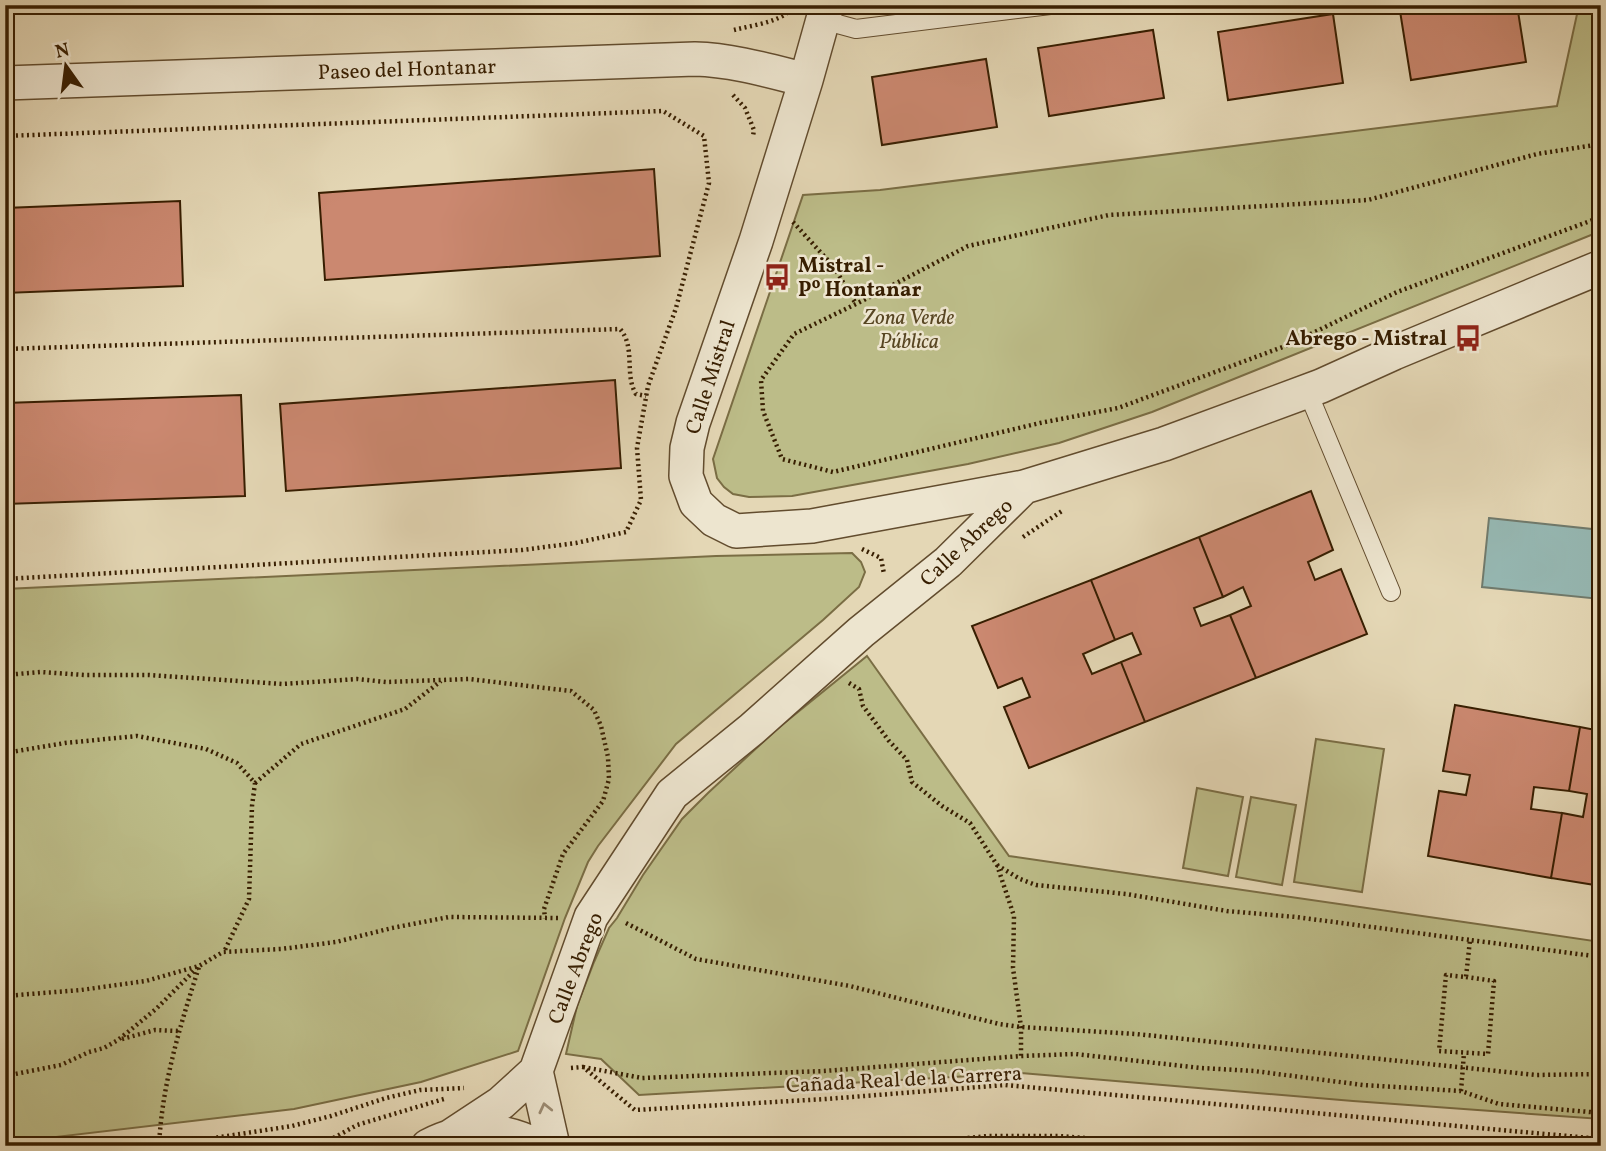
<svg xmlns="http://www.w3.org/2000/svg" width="1606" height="1151" viewBox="0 0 1606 1151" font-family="Vollkorn,serif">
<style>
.green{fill:#bcbc88;stroke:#7a6d44;stroke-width:2}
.water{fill:#96b8b3;stroke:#707a6c;stroke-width:2}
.building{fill:#cb8870;stroke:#371e01;stroke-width:2}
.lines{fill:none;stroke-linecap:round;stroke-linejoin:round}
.lane-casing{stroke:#624c2e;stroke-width:20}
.street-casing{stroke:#624c2e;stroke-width:36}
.path{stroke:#371e01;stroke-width:4.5;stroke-dasharray:2 3.5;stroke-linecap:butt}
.lane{stroke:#ede5cf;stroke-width:18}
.street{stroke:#ede5cf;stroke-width:33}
.oneway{stroke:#9b8b72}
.labels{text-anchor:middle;stroke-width:5;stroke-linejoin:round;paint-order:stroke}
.street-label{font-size:21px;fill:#371e01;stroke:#ede5cf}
.poi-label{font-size:21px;font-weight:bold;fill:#371e01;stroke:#ede5cf;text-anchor:start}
.park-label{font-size:21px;font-style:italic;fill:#584623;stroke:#ede5cf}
</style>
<rect width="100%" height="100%" fill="#e4d7b5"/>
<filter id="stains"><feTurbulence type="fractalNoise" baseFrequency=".00286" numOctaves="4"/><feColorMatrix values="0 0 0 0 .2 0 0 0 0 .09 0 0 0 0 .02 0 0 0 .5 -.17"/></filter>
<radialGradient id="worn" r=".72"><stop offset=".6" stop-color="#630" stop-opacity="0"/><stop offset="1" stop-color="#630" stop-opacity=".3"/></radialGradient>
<path class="green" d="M1579,5H1601V231L1152,412L1059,443L968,464L792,496L749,497L733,494L724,487L717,478L713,459L803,195L880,190L1557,106Z
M852,553L861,562L865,572L859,587L823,620L676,744L598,846L588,862L565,918L518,1051L421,1082L294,1109L5,1143V589L716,556Z
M867,656L1009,856L1601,942V1119L1353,1101L1021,1073L639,1095L601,1059L566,1054L577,1006L594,962L609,928L617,918L643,875L682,819L708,793L777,729Z
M1316,739L1384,749L1362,892L1294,882Z
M1197,788L1243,797L1228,876L1183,868Z
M1251,797L1296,805L1282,885L1236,877Z"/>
<path class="water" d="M1489,518L1601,530L1600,599L1482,587Z"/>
<path class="building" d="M1440,5H1517L1526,62L1411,80L1400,11Z
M1333,14L1343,83L1228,100L1218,32Z
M1153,30L1164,98L1049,116L1038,48Z
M986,59L997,127L882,145L872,77Z
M654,169L660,256L325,280L319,193Z
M180,201L183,286L5,293V208Z
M615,380L621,468L286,491L280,404Z
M241,395L245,496L5,504V403Z
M1311,491L1333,550L1308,562L1315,580L1341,569L1367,634L1256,678L1230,615L1251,606L1243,587L1223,597L1199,537Z
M1199,537L1223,597L1194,608L1201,626L1230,615L1256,678L1145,722L1121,662L1141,654L1132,633L1115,640L1091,580Z
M1091,580L1115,640L1083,654L1092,674L1121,662L1145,722L1029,768L1004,707L1030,697L1022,678L998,688L972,626Z
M1455,705L1580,727L1569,791L1534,787L1531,809L1562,813L1551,878L1428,856L1439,791L1466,795L1470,775L1443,771Z
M1580,727L1601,731V886L1551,878L1562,813L1583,817L1587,794L1569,791Z"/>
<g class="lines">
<defs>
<path id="lane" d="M823,20L856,29L1050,5
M1307,390L1391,592"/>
<path id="street" d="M827,5L806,80L756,241L693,423L687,448L686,476L696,503L714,520L736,531L812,526L1024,487L1164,444L1321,386L1394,353L1601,267
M5,83L695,59C733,60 770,71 806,80
M536,1071L553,1146
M451,1136L501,1103L536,1071L591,917L672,794L752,729L861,632L948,562L1024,487
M428,1146C468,1126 499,1127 538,1146"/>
</defs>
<use href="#lane" class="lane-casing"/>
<use href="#street" class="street-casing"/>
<path class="path" d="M734,30C753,25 776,23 791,10
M733,95L745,108L754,130L753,136
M5,136L663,111L704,136L709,183L676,308L648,386L637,448L641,500L626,532L576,543L522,550L5,579
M1601,144L1537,154L1368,200L1109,215L968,246L856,304L794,334L761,380L763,411L782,459L833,472L1040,423L1118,408L1288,345L1397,292L1601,217
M793,222L834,267L856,304
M5,349L620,329C636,347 624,375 636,394L646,396
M1023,537L1062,511
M862,549L881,558L884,574
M5,675L41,672L85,675H149L283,684L357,679L386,682L469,679L571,691L594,710L601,726L608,757L609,779L603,801L563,854L544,909L545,918
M849,683L859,689L863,706L889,741L907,760L912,782L942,806L970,823L997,865L1014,916L1013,968L1021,1027V1056
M5,753L65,743L137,736L206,749L237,763L255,783L252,806L249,899L224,952
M255,783L301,744L405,709L441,681
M997,865L1020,879L1036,885L1126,894L1227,911L1296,917L1470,940
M626,923L696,959L850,986L999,1024L1021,1027L1136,1034L1536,1075L1601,1074
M1466,977L1494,981L1488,1054L1439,1051L1446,975L1466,977L1470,940L1601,957
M5,996L81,990L146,981L199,966L223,952L281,949L336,942L392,928L449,917L559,918
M122,1039L155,1030L179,1031
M583,1067L642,1078L824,1071L1021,1056L1075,1054L1201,1068L1254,1071L1363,1085L1461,1091L1499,1104L1601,1113
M571,1068L583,1067L635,1110L826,1099L1005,1085L1601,1139
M5,1076L61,1065L89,1052L104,1048L118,1040L156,1009L198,967
M1461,1091L1464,1053
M159,1146C162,1084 180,1026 199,967
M162,1146L292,1126L331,1116L386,1098L420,1090L464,1088
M319,1146L357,1125L447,1098
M880,1146L988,1136H1058L1199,1146"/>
<use href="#lane" class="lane"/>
<use href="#street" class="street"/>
</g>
<defs><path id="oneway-chevron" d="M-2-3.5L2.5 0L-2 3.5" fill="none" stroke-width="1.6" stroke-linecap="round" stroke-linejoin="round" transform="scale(1.75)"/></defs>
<use class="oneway" href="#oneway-chevron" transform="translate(545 1108) rotate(-103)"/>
<defs>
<symbol id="bus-bare" viewBox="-9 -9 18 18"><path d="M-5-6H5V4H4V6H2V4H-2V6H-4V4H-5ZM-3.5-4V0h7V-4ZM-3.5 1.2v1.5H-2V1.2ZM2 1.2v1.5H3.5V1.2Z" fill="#8f2418" stroke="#ede5cf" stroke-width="2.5" paint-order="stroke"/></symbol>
</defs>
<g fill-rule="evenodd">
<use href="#bus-bare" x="758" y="258" width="38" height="38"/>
<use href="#bus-bare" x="1449" y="319" width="38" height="38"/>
</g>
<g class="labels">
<g class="street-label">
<text transform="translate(407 69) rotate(-2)" y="7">Paseo del Hontanar</text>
<text transform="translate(710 377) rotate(-72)" y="7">Calle Mistral</text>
<text transform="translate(966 542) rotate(-43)" y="7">Calle Abrego</text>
<text transform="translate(575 968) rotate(-69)" y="7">Calle Abrego</text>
<text transform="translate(904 1079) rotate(-3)" y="7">Cañada Real de la Carrera</text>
</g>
<g class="poi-label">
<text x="798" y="272">Mistral -<tspan x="798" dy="24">Pº Hontanar</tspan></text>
<text x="1447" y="345" text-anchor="end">Abrego - Mistral</text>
</g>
<g class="park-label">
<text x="909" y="324">Zona Verde<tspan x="909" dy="24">Pública</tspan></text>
</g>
</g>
<rect width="1606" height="1151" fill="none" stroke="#e4d7b5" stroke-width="28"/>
<rect x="7" y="7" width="1592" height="1137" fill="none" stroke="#371e01" stroke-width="3.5"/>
<rect x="14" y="14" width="1578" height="1123" fill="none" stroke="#371e01" stroke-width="2"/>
<g transform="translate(66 66) rotate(346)" stroke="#ede5cf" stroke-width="5" paint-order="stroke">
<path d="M0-5L12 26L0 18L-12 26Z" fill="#371e01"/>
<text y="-10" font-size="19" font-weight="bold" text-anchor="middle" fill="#371e01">N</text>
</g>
<rect width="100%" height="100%" filter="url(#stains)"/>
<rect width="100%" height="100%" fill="url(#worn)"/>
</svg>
